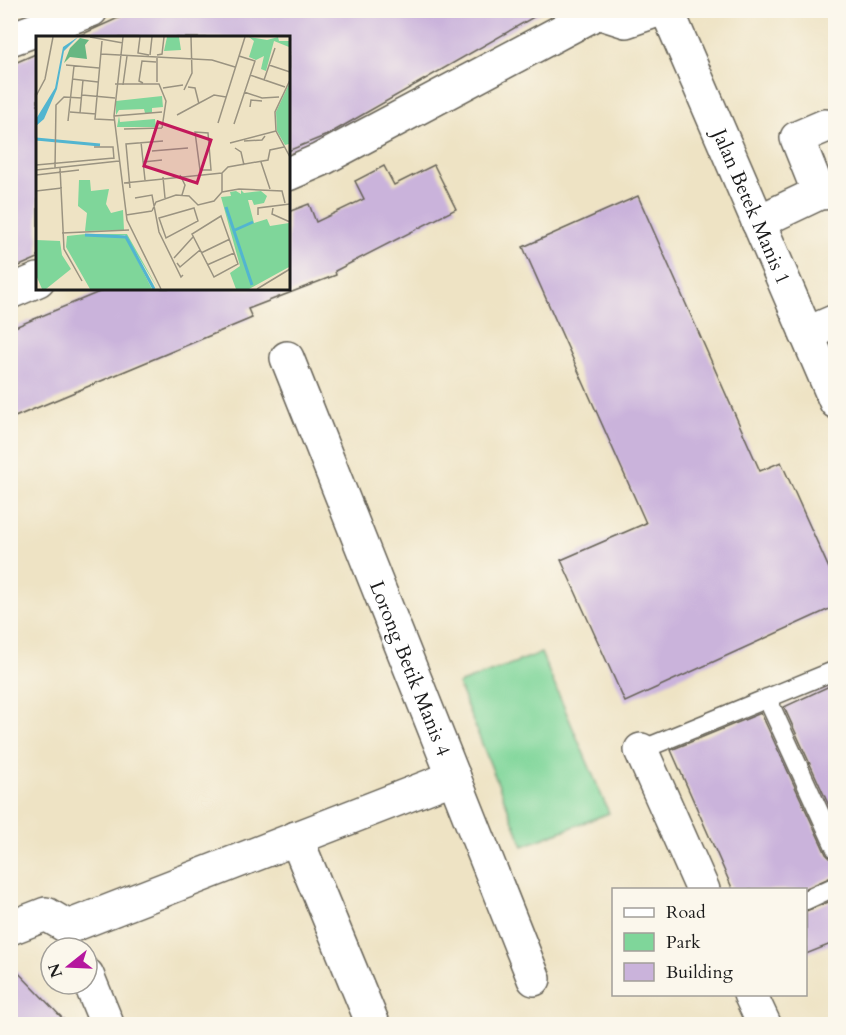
<svg xmlns="http://www.w3.org/2000/svg" width="846" height="1035" viewBox="0 0 846 1035" font-family="Cardo,serif">
<style>
.green{fill:#7fd69a;stroke:#4e795b;stroke-width:1.5}
.building{fill:#cab3db}
.lines{fill:none;stroke-linecap:round;stroke-linejoin:round}
.lane-casing{stroke:#666257;stroke-width:21}
.street-casing{stroke:#666257;stroke-width:36}
.lane{stroke:#fff;stroke-width:18}
.street{stroke:#fff;stroke-width:33}
.labels{text-anchor:middle;stroke-width:4.5;stroke-linejoin:round;paint-order:stroke}
.street-label{font-size:20px;fill:#1c1c1c;stroke:#fbf7ec}
.inset-river{fill:none;stroke:#52b5d0;stroke-width:3}
.inset-road{fill:none;stroke:#9a9381;stroke-width:1.5}
.view{fill:#c2185b;fill-opacity:0.15;stroke:#c2185b;stroke-width:3}
.inset-edge{fill:none;stroke:#1c1c1c;stroke-width:3}
</style>
<rect width="100%" height="100%" fill="#fbf7ec"/>
<filter id="ink" filterUnits="userSpaceOnUse"><feTurbulence type="fractalNoise" baseFrequency=".0167" numOctaves="2"/><feDisplacementMap in="SourceGraphic" scale="12" xChannelSelector="R" yChannelSelector="G"/><feConvolveMatrix kernelMatrix="1 2 1 2 8 2 1 2 1" color-interpolation-filters="sRGB"/></filter>
<filter id="wash" filterUnits="userSpaceOnUse"><feTurbulence type="fractalNoise" baseFrequency=".008" numOctaves="4" result="noise"/><feDisplacementMap in="SourceGraphic" scale="24" xChannelSelector="R" yChannelSelector="G"/><feGaussianBlur stdDeviation="1.35" result="paint"/><feColorMatrix in="noise" values="0 0 0 0 0 0 0 0 0 0 0 0 0 0 0 0 0 1.4 0 .05"/><feComposite in="paint" operator="in"/></filter>
<g filter="url(#wash)">
<rect width="100%" height="100%" fill="#eee3c4"/>
<path class="green" d="M541,653L609,813L523,846L458,684Z"/>
<g id="blocks">
<path class="building" d="M136,10H546L327,135L288,151V38H74Z
M38,53V258L10,270V65Z
M434,165L456,209L335,271L336,275L248,309L252,318L10,419V329L109,288H288V212L309,204L316,222L364,199L355,181L384,166L394,185Z
M638,196L760,471L781,462L836,584V606L625,702L561,560L646,523L523,247Z
M836,683V821L784,707Z
M761,713L826,854L830,858L836,860V875L802,890H733L671,750Z
M836,899V942L806,954V911Z
M10,964L68,1024H10Z"/>
</g>
</g>
<g filter="url(#ink)">
<use href="#blocks" fill-opacity="0" stroke="#666257" stroke-width="1.5"/>
<g class="lines">
<defs>
<path id="lane" d="M767,698L836,849
M641,750L836,670
M806,900L836,886"/>
<g id="street">
<path d="M598,10V12L626,21L658,10"/>
<path id="s1" d="M667,10L836,402"/>
<path d="M10,39L91,10"/>
<path d="M288,174L320,160L598,12V10"/>
<path d="M819,193L797,138L825,126"/>
<path d="M758,222L819,193L836,192"/>
<path d="M10,292L38,280"/>
<path d="M806,334L836,321"/>
<path id="s2" d="M287,358L534,979"/>
<path d="M641,750L703,890"/>
<path d="M296,838L373,1024"/>
<path d="M68,927L454,777"/>
<path d="M10,928L46,914L68,927"/>
<path d="M87,975L107,1024"/>
<path d="M750,994L764,1024"/>
</g>
</defs>
<use href="#lane" class="lane-casing"/>
<use href="#street" class="street-casing"/>
<use href="#lane" class="lane"/>
<use href="#street" class="street"/>
</g>
</g>
<g class="labels">
<g class="street-label">
<text dy="7" stroke="none"><textPath href="#s1" startOffset="214">Jalan Betek Manis 1</textPath></text>
<text dy="7" stroke="none"><textPath href="#s2" startOffset="334">Lorong Betik Manis 4</textPath></text>
</g>
</g>
<g transform="translate(36 36)">
<rect width="254" height="254" fill="#eee3c4"/>
<path d="M131,1H143L145,14L128,15ZM213,1L231,4L242,1L243,5H253V11L238,5L230,35L225,33L228,20L220,24L213,21L218,5ZM253,48V108L249,109L241,95L240,76ZM126,60L127,71L116,72V77H109L108,73L83,74L80,79V65ZM83,80L84,86L119,83L120,91H81ZM43,144H54L55,155L73,153L70,168L75,177L87,174L88,194L49,195L51,177L42,170ZM205,154L208,157L225,155L231,160L228,167L218,169L216,164H212L218,187L231,183L234,190L253,187V231L213,253H200L194,237L204,230L185,161L195,160L194,156L200,155L205,158ZM50,198H91L122,253L89,199L80,200L90,202L116,253H54L30,211L31,200ZM0,204L24,205L26,219L35,233L10,253H6L0,239Z" fill="#7fd69a"/>
<path d="M44,2L53,4L49,9L51,23L34,21L28,27L34,12Z" fill="#67b782"/>
<path d="M42,1L28,15L21,53L8,83L0,90V83L19,52L27,11Z" fill="#52b5d0"/>
<path class="inset-river" d="M0,103L64,109M190,171L216,249M199,194L217,186M49,199L90,201L118,253"/>
<path class="inset-road" d="M54,1L87,7M87,1L78,80L91,184L125,253M104,1L102,17L113,19M66,5L59,83L78,84M65,18L176,24L199,31M114,19L116,1M121,19L126,18L128,1M121,22V46M30,29L63,32M233,29L254,36M214,39L249,51M36,43L62,46M228,44L239,12M254,44L239,76L240,95L254,121M107,47L103,45L106,25L120,26M79,48H123L130,65L126,92M87,49L91,20M152,51L159,52L163,68M127,52L147,49M148,54L156,37L155,1M208,56L226,62L243,61M46,59L79,62M0,60L9,43L17,1M214,71L215,64L226,65M34,76L60,78M44,77L47,44M141,79L178,59L190,61M78,80L126,76M32,85L38,30M182,87L209,1M198,88L219,25L203,20M88,93L126,92M159,96L172,97L175,134H164ZM208,105L226,104L229,100M105,106L109,144M194,107L240,95M58,111H77L78,123M199,112L205,116L208,129M116,115L152,112M107,126L126,124M225,126L234,153M0,129L78,122M19,132L20,69L28,61L46,62M24,132L28,213L46,245M0,134L83,125M0,139L43,134M144,139L149,149L146,159M127,141L129,162M88,147L186,137M94,152L90,108L127,105M0,155L26,152M186,156L203,153L246,155L249,167M99,162L116,159L123,196L145,241L147,239M158,172L162,185L130,202L123,182ZM237,172L236,178L254,186M116,175L120,166L140,159L153,160L162,169L178,165L186,156V137L192,131L232,124L234,114L248,111M90,179L116,175M222,179V172L254,168M185,180L202,228L178,241L156,198ZM26,197L93,194M165,217L194,203M138,222L157,201M141,227L144,231L164,214M171,229L198,217M221,253L254,233"/>
<path class="view" d="M122,86L175,104L161,147L108,130Z"/>
<rect width="254" height="254" class="inset-edge"/>
</g>
<rect width="846" height="1035" fill="none" stroke="#fbf7ec" stroke-width="36"/>
<rect x="612" y="888" width="195" height="108" fill="#fbf7ec" stroke="#a29f99" stroke-width="1.5"/>
<rect x="624" y="908" width="30" height="9" fill="#ffffff" stroke="#a29f99" stroke-width="1.5"/>
<text x="666" y="918" font-size="18" fill="#1c1c1c">Road</text>
<rect x="624" y="933" width="30" height="18" fill="#7fd69a" stroke="#a29f99" stroke-width="1.5"/>
<text x="666" y="948" font-size="18" fill="#1c1c1c">Park</text>
<rect x="624" y="963" width="30" height="18" fill="#cab3db" stroke="#a29f99" stroke-width="1.5"/>
<text x="666" y="978" font-size="18" fill="#1c1c1c">Building</text>
<g transform="translate(69 966) rotate(252)"><circle r="28" fill="#fbf7ec" stroke="#a29f99" stroke-width="1.5"/>
<path d="M0-4.5L10 22L0 15L-10 22Z" fill="#b5179e"/>
<text y="-9" font-size="16" font-weight="bold" text-anchor="middle" fill="#1c1c1c">N</text>
</g>
</svg>
